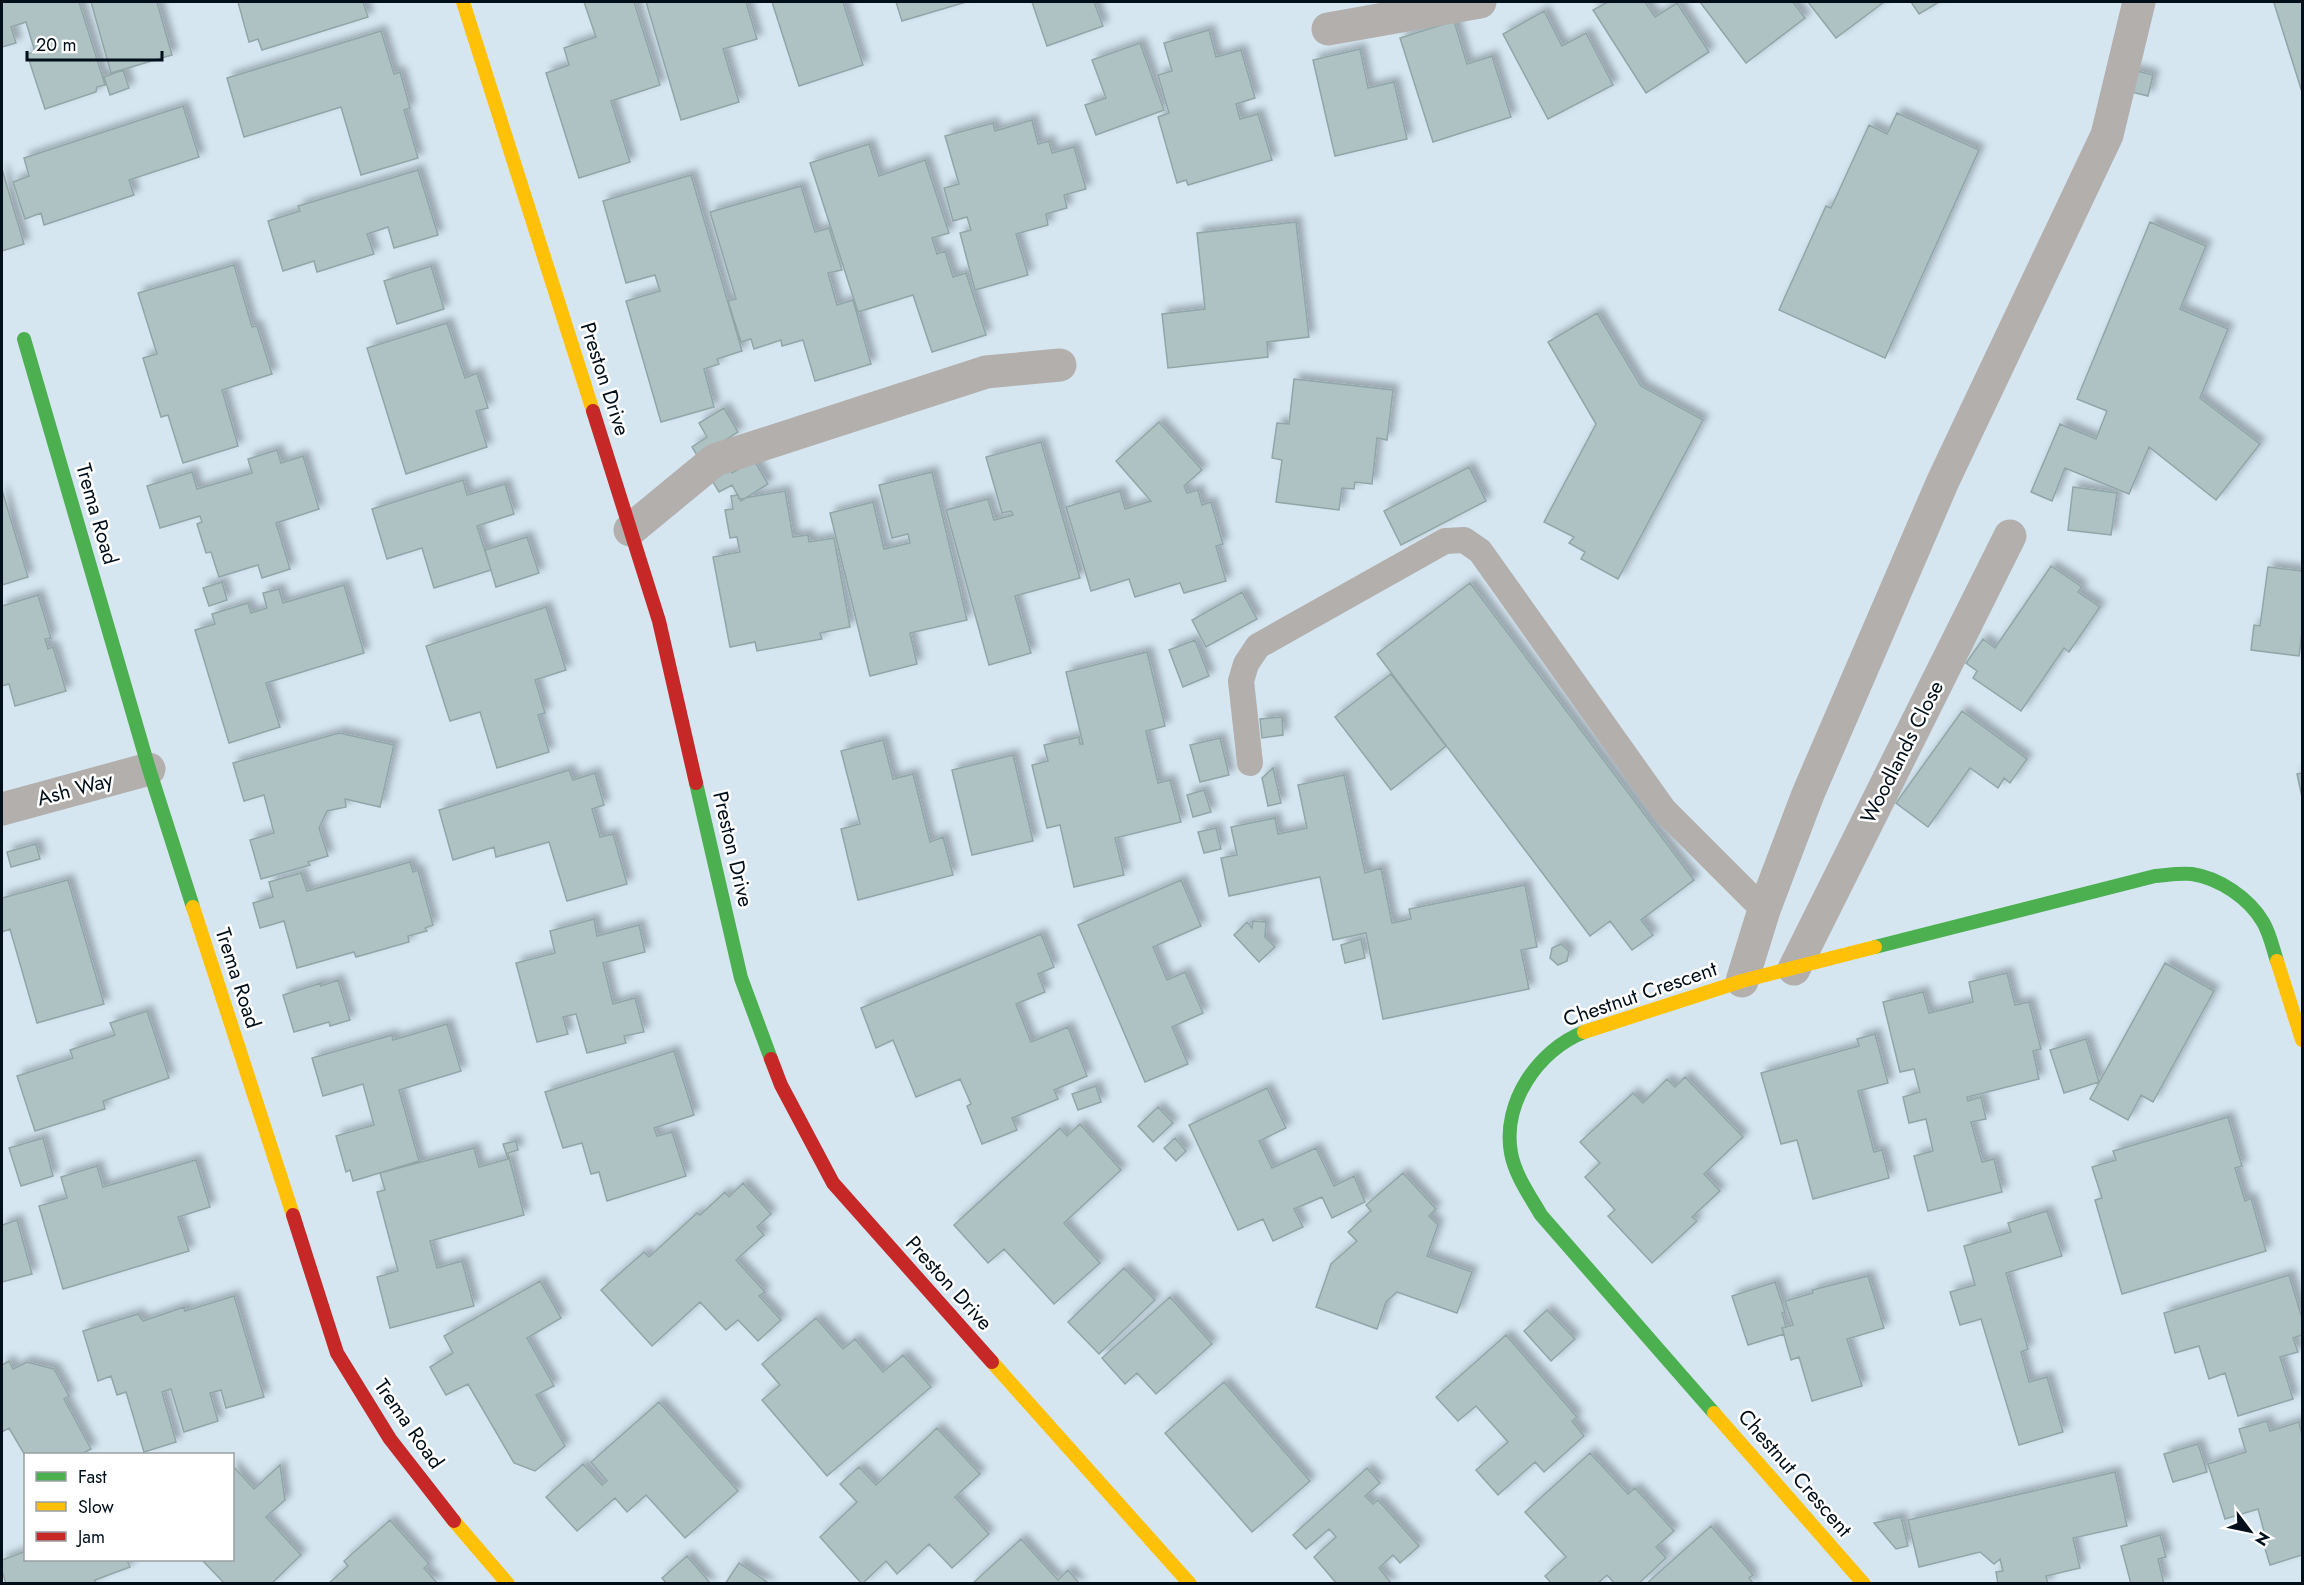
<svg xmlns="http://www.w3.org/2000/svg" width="2304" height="1585" viewBox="0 0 2304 1585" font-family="Jost,sans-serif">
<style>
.building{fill:#aec2c3;stroke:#91a6a7;stroke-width:1.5;filter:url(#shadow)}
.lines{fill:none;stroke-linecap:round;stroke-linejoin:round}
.lane{stroke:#b2afac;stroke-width:26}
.street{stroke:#b2afac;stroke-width:33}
.fast{stroke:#4caf50;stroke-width:14}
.slow{stroke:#ffc107;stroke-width:14}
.jam{stroke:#c62828;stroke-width:14}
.labels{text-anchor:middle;stroke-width:5;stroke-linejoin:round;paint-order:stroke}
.street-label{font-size:21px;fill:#000f19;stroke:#fff}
</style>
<defs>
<filter id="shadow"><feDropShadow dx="5.5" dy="-5.5" stdDeviation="3" flood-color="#0004"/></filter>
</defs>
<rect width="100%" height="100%" fill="#d5e6f1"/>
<path class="building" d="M2,2H79L105,85L97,87L96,92L45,109L27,54L35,52L26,22L11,27L16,43L2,47Z
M91,2H157L172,55L111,73Z
M238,2H363L368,17L262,50L258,39L249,42Z
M584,2H634L660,85L611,101L630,162L579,178L546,73L569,65L564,48L596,37Z
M646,2H746L757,39L723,49L739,102L681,120Z
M772,2H843L863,65L799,86Z
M896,2H966L902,21Z
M1032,2H1094L1103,26L1047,46Z
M1608,2H1645L1655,17L1677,3L1709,52L1646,93L1593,10Z
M1700,2H1793L1805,18L1746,63Z
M1808,2H1884L1836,38Z
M1911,2H1939L1919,14Z
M2279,2H2302V92L2274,3Z
M1544,11L1562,46L1586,33L1613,85L1548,119L1503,34Z
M1454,21L1467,64L1492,56L1511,117L1433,142L1400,38Z
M1209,30L1216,57L1241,50L1255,98L1236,104L1240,119L1258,114L1272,160L1188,185L1186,180L1177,183L1158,117L1169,113L1158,75L1172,71L1164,43Z
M381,31L394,74L400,72L410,108L404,110L418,158L361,175L341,107L244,137L227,78Z
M1140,43L1164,110L1096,135L1085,105L1106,98L1092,60Z
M1360,49L1368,88L1394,82L1407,139L1335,156L1313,60Z
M123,70L129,88L110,95L104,77Z
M2133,70L2153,75L2148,96L2127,91Z
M183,106L199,157L129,180L134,195L44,225L41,213L25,219L13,182L29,176L24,158Z
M1897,113L1979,150L1885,358L1779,310L1826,206L1831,208L1869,125L1887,134Z
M1032,120L1038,144L1049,141L1052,153L1074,147L1086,189L1064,195L1067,208L1046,214L1048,225L1016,234L1028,275L975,290L960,233L971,230L967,217L953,221L944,188L959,184L945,136L993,123L995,131Z
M869,144L879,176L925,160L949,233L932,238L937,254L945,251L953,277L966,273L986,335L932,352L913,295L858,312L810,163Z
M2,169L24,244L2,251Z
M418,170L438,235L394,248L388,227L367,234L374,254L317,272L314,261L283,271L268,221L300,211L298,206Z
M691,175L742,351L717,359L719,364L704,369L714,407L661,422L626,301L660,291L655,275L626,283L603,201Z
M801,186L815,232L829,228L842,270L828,273L837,305L853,300L871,364L815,381L803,340L782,346L781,340L754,349L751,339L741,342L728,301L736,299L710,212Z
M1296,222L1309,337L1267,342L1268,357L1168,368L1162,314L1205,309L1197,233Z
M2150,222L2206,246L2180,309L2228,329L2200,398L2260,444L2216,500L2149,447L2129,494L2065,468L2052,501L2031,492L2060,424L2096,439L2107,411L2077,399Z
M234,265L252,327L257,326L272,374L222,390L238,446L183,463L168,415L161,417L143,358L157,354L138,293Z
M431,266L444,309L397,324L384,281Z
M1597,313L1641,386L1703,420L1618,579L1581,559L1585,552L1569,543L1574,537L1544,522L1596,424L1548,342Z
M447,323L465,378L477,373L488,408L476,411L487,447L406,474L367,348Z
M1294,379L1393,390L1387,440L1377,438L1372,484L1355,482L1354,489L1342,488L1339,510L1276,502L1282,460L1272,458L1277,423L1289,424Z
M724,408L738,432L716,446L732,473L754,460L768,484L741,501L732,485L719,492L692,447L707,437L699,423Z
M1159,422L1202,470L1184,486L1187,493L1198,490L1202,505L1211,502L1223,544L1216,546L1226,581L1184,593L1180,583L1135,597L1129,579L1091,591L1066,507L1120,491L1125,509L1151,501L1116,461Z
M1041,442L1080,578L1015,596L1031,653L989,665L946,510L988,499L994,520L1013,515L1011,511L1002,513L986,457Z
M277,450L281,463L303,456L319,509L276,523L290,569L262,578L258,565L219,577L211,552L206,553L197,524L202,522L200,516L160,528L147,486L192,472L197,489L252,473L248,459Z
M1469,467L1486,501L1401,545L1384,511Z
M932,472L967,620L910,633L917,664L870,676L830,513L873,502L884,549L910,543L908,534L892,538L879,485Z
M463,480L467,495L505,484L514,514L477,526L491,570L434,588L422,548L387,559L372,509Z
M2073,487L2117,493L2111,535L2068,530Z
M2,490L28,577L2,585Z
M785,491L793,537L808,535L809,542L834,538L850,627L820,633L822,639L757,651L755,642L730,647L713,557L740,552L737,537L730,538L725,510L733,509L731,496L738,495L739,499Z
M527,537L539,573L496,587L485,550Z
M2051,566L2082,587L2078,592L2100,607L2069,652L2064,648L2021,711L1973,678L1977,671L1966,663L1983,639L1995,648Z
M2268,567L2302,571V632L2299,656L2251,650L2254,625L2260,626Z
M222,582L227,600L209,606L203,588Z
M1470,583L1694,880L1641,920L1653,935L1632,950L1610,921L1590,936L1377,654Z
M344,585L364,653L266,683L280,727L229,743L195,630L215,624L212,614L248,603L251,613L267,608L263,593L279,589L283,603Z
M1242,592L1257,619L1206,647L1192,620Z
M38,595L51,638L45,639L48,649L53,647L66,691L15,706L9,684L2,686V606Z
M546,607L566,670L535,680L545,713L538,715L549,752L497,768L480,712L450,721L426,646Z
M1195,640L1209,676L1183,687L1169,650Z
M1147,652L1165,726L1146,731L1158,783L1170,780L1181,822L1115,838L1124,875L1074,887L1060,825L1047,828L1032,765L1048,761L1044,745L1079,737L1080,744H1083L1066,672Z
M1391,674L1446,746L1391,790L1335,717Z
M1962,711L2027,759L2010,783L2004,778L1998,788L1970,768L1928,827L1896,803Z
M1282,717L1283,735L1262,738L1260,719Z
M339,733L394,745L380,807L345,799L346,807L327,811L319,828L328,856L308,862L310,865L261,879L250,840L274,833L264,795L244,801L233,763Z
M1220,738L1229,775L1200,782L1190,745Z
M883,740L893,779L913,774L930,842L943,837L953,875L858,900L841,829L860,824L841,751Z
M1013,755L1033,841L972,855L952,770Z
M1273,768L1281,803L1268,806L1262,778Z
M569,770L573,780L595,773L604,805L592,809L600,837L613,834L627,884L567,901L549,842L496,857L494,847L453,860L439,810Z
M2302,773V797L2297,774Z
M1344,775L1365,873L1381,868L1392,923L1411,919L1409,909L1525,885L1537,947L1521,950L1529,989L1383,1019L1366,933L1333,940L1320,877L1229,896L1221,858L1237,855L1231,827L1275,818L1278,834L1307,828L1298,785Z
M1204,790L1211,812L1193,817L1187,795Z
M1216,828L1221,849L1204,853L1198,832Z
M36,844L40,859L11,867L7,852Z
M410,862L413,872L418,870L433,925L425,928L427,931L408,936L409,942L356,957L354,952L297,968L284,921L260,928L253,903L273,897L269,882L301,873L307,891Z
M68,880L104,1004L37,1023L10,929L2,932V898Z
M1181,880L1201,926L1153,947L1167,980L1185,972L1203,1013L1172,1027L1188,1064L1145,1082L1078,925Z
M594,919L597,936L639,925L645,952L603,963L613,1004L635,998L644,1032L624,1036L626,1043L587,1053L576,1014L563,1017L568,1034L537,1042L516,963L555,953L550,931Z
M1253,921L1266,922L1265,937L1275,947L1259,962L1234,935L1247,922L1252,928Z
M1041,934L1054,967L1038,974L1045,992L1016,1004L1031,1042L1068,1027L1087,1076L1054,1090L1058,1099L1012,1118L1017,1130L982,1144L967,1106L971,1104L960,1079L916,1097L893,1040L876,1048L861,1008Z
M1361,939L1365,958L1345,963L1341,945Z
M1561,944L1569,951L1567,961L1558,965L1550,958L1552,948Z
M2165,963L2214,991L2153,1102L2141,1095L2128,1120L2090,1099Z
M2007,973L2015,1005L2029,1002L2041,1049L2033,1051L2039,1079L1967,1097L1968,1101L1981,1097L1986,1119L1971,1122L1982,1162L1994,1159L2002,1192L1928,1211L1914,1156L1933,1151L1926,1119L1909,1123L1903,1097L1920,1092L1914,1069L1900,1072L1883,1002L1923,992L1929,1013L1973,1002L1969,982Z
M338,980L350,1020L330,1026L329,1022L294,1032L283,995L321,983V986Z
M147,1011L169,1078L103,1101L105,1109L35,1131L17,1076L73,1058L70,1050L115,1035L110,1023Z
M447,1024L461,1071L399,1090L419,1161L353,1181L350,1170L346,1172L336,1136L374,1125L363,1084L323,1096L312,1058L392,1035L393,1040Z
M1875,1034L1888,1083L1858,1091L1874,1152L1882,1150L1889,1178L1813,1199L1797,1140L1781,1144L1761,1073L1859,1046L1857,1039Z
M2086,1039L2099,1082L2064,1093L2050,1050Z
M674,1051L694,1115L654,1128L657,1136L672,1132L686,1176L607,1201L599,1172L591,1174L582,1143L563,1148L545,1092Z
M1685,1077L1743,1137L1704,1174L1720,1191L1692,1217L1697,1221L1652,1263L1608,1216L1615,1210L1585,1177L1600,1163L1580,1142L1633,1093L1643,1103L1667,1079L1675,1087Z
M1096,1086L1101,1102L1078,1110L1072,1094Z
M1267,1088L1286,1128L1259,1141L1272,1168L1316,1148L1334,1186L1354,1176L1365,1202L1332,1218L1322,1197L1294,1209L1303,1227L1273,1241L1263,1219L1238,1230L1189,1125Z
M1158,1107L1173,1123L1153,1142L1138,1126Z
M2228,1117L2242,1166L2235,1168L2245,1201L2251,1198L2266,1251L2122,1294L2095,1200L2102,1198L2092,1167L2116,1160L2113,1151Z
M1080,1124L1121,1170L1064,1223L1100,1263L1054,1304L1004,1249L988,1263L954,1225L1060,1128L1067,1136Z
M43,1138L53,1176L21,1186L9,1148Z
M1175,1138L1186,1151L1176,1161L1164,1148Z
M516,1141L518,1150L508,1153L524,1215L430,1241L437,1268L462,1261L474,1306L390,1328L377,1277L398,1271L377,1192L385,1190L380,1173L474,1148L479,1167L508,1159L503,1144Z
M196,1160L210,1207L178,1217L189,1251L63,1289L39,1206L67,1198L61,1177L97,1166L103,1187Z
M1403,1173L1436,1209L1429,1216L1438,1225L1427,1256L1472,1272L1457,1313L1397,1292L1386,1302L1377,1329L1316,1307L1331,1264L1357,1241L1348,1232L1371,1211L1366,1205Z
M743,1183L771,1214L757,1227L764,1235L736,1260L765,1292L759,1296L781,1320L758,1341L738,1320L726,1330L700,1302L652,1346L601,1290L644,1252L649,1257L697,1213L700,1215L725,1192L729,1197Z
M2047,1211L2062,1256L2006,1273L2028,1349L2021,1352L2029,1382L2047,1377L2063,1432L2019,1445L1981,1319L1960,1325L1950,1292L1975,1285L1964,1246L2011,1232L2008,1223Z
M17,1220L32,1274L2,1282V1225Z
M1124,1268L1155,1300L1099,1354L1068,1322Z
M2289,1275L2302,1318V1335L2293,1338L2298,1352L2280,1357L2293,1399L2238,1416L2225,1373L2209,1379L2199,1346L2175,1353L2164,1313Z
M1868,1276L1884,1328L1847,1339L1862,1386L1812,1401L1799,1357L1791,1360L1782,1328L1793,1325L1785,1301L1813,1293L1812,1290Z
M540,1281L561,1318L527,1338L554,1386L536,1395L565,1446L535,1471L514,1463L468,1384L446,1395L430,1367L453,1353L444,1336Z
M1775,1282L1785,1312L1782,1313L1786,1327L1782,1328L1784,1334L1748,1345L1732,1296Z
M234,1296L264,1397L226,1408L221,1390L210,1393L218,1421L184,1432L171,1389L162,1392L176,1442L144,1452L126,1392L117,1395L111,1376L98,1381L83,1331L138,1314L143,1321L184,1307L185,1311Z
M1170,1297L1212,1344L1156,1394L1137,1373L1125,1384L1102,1358Z
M1547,1310L1575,1339L1551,1361L1524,1331Z
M816,1318L843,1349L855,1339L883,1372L903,1355L931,1387L827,1476L762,1400L780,1385L762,1364Z
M1506,1335L1577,1417L1572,1421L1584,1436L1544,1472L1535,1462L1498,1495L1476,1470L1508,1442L1476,1406L1458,1421L1436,1397Z
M9,1361L13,1369L27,1362L54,1369L69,1396L64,1399L91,1449L82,1454H26V1457L9,1428L2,1432V1365Z
M1224,1382L1310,1481L1252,1532L1165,1433Z
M659,1402L738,1491L685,1538L646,1495L627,1512L615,1498L577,1531L546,1497L583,1464L602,1485L607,1481L591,1462Z
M2267,1421L2270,1431L2299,1422L2302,1435V1555L2270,1565L2260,1532L2264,1531L2258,1509L2225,1519L2208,1464L2246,1452L2239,1429Z
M937,1428L980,1474L955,1497L989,1534L952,1568L929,1544L897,1574L886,1561L862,1584L820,1537L857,1502L840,1484L859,1467L876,1485Z
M2198,1444L2207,1472L2173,1482L2164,1454Z
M1590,1453L1628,1494L1635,1488L1674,1531L1656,1547L1666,1558L1638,1584H1615L1607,1575L1597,1584H1552L1545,1576L1566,1557L1525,1512Z
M232,1465L254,1489L280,1465L285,1500L266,1517L301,1555L271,1584H225L202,1560H232Z
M1367,1468L1380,1483L1365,1496L1373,1504L1378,1500L1419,1546L1400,1563L1393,1555L1379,1568L1392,1584H1337L1314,1557L1336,1537L1329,1529L1306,1549L1293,1535Z
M2115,1472L2127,1526L2073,1538L2080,1568L2046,1576L2048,1584H1998L1996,1572L2003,1571L2000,1559L1994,1564L1980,1552L1919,1567L1908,1520Z
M1901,1517L1908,1546L1896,1549L1874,1523Z
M390,1520L429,1564L424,1568L438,1584H328L348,1566L344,1561Z
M1711,1526L1753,1575L1749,1578L1754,1584H1646Z
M2160,1535L2166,1557L2158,1559L2164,1584H2131L2121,1546Z
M1021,1539L1058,1580L1068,1570L1080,1584H972Z
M26,1551V1560H127L130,1567L95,1580L96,1584H6L2,1571V1560Z
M687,1556L711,1584H667L662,1578Z
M739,1563L770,1584H725Z"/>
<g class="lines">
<path class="lane" d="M1250,763L1241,681L1246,664L1258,646L1445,541L1464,540L1480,551L1664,810L1764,910"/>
<path class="street" d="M1328,29L1480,2
M630,530L715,460L986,372L1060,365
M2,809L149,769
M1794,969L2010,536
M1742,981L1764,910L1808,794L1943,481L2107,135L2139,2"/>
<path class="fast" d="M24,339L149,769L193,907
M696,783L741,978L771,1059
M1875,947L2155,876C2167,875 2180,873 2192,874C2219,878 2249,898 2263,922C2270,934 2273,949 2277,961
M1584,1032C1538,1050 1502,1103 1511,1153C1515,1175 1530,1196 1541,1215L1714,1413"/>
<path class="slow" d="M463,2L593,411
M193,907L293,1215
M2277,961L2302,1040
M1584,1032L1742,981L1875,947
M992,1362L1190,1584
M1714,1413L1864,1584
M454,1521L508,1584"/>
<path class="jam" d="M593,411L659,621L696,783
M771,1059L781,1085L833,1183L992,1362
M293,1215L337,1353L390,1439L454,1521"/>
</g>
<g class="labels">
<g class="street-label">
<text transform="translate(605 379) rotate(72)" y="7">Preston Drive</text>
<text transform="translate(97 514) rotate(74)" y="7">Trema Road</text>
<text transform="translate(1902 752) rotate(-63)" y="7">Woodlands Close</text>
<text transform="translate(75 789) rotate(-15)" y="7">Ash Way</text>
<text transform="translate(733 849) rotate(77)" y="7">Preston Drive</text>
<text transform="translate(238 978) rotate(72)" y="7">Trema Road</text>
<text transform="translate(1640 994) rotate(-19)" y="7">Chestnut Crescent</text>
<text transform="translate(949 1283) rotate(48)" y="7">Preston Drive</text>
<text transform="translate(409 1424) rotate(55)" y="7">Trema Road</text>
<text transform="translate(1795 1473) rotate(49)" y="7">Chestnut Crescent</text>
</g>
</g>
<rect width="2304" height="1585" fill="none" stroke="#000f19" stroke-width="6"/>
<rect x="24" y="1453" width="210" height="108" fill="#ffffff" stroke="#999fa3" stroke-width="1.5"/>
<rect x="36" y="1472" width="30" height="9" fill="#4caf50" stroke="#999fa3" stroke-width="1.5"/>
<text x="78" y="1483" font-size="18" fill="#000f19">Fast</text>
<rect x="36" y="1502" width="30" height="9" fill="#ffc107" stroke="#999fa3" stroke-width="1.5"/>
<text x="78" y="1513" font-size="18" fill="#000f19">Slow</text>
<rect x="36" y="1532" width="30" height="9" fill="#c62828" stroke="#999fa3" stroke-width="1.5"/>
<text x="78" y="1543" font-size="18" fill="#000f19">Jam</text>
<g transform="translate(2250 1531) rotate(122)" stroke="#ffffff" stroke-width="4.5" paint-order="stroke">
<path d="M0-4.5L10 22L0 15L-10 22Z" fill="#000f19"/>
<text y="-9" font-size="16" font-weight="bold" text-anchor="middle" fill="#000f19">N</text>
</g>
<path d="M27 51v9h135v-9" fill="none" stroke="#000f19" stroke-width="3"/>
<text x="36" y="51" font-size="18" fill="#000f19" stroke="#ffffff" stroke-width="4.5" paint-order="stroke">20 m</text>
</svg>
